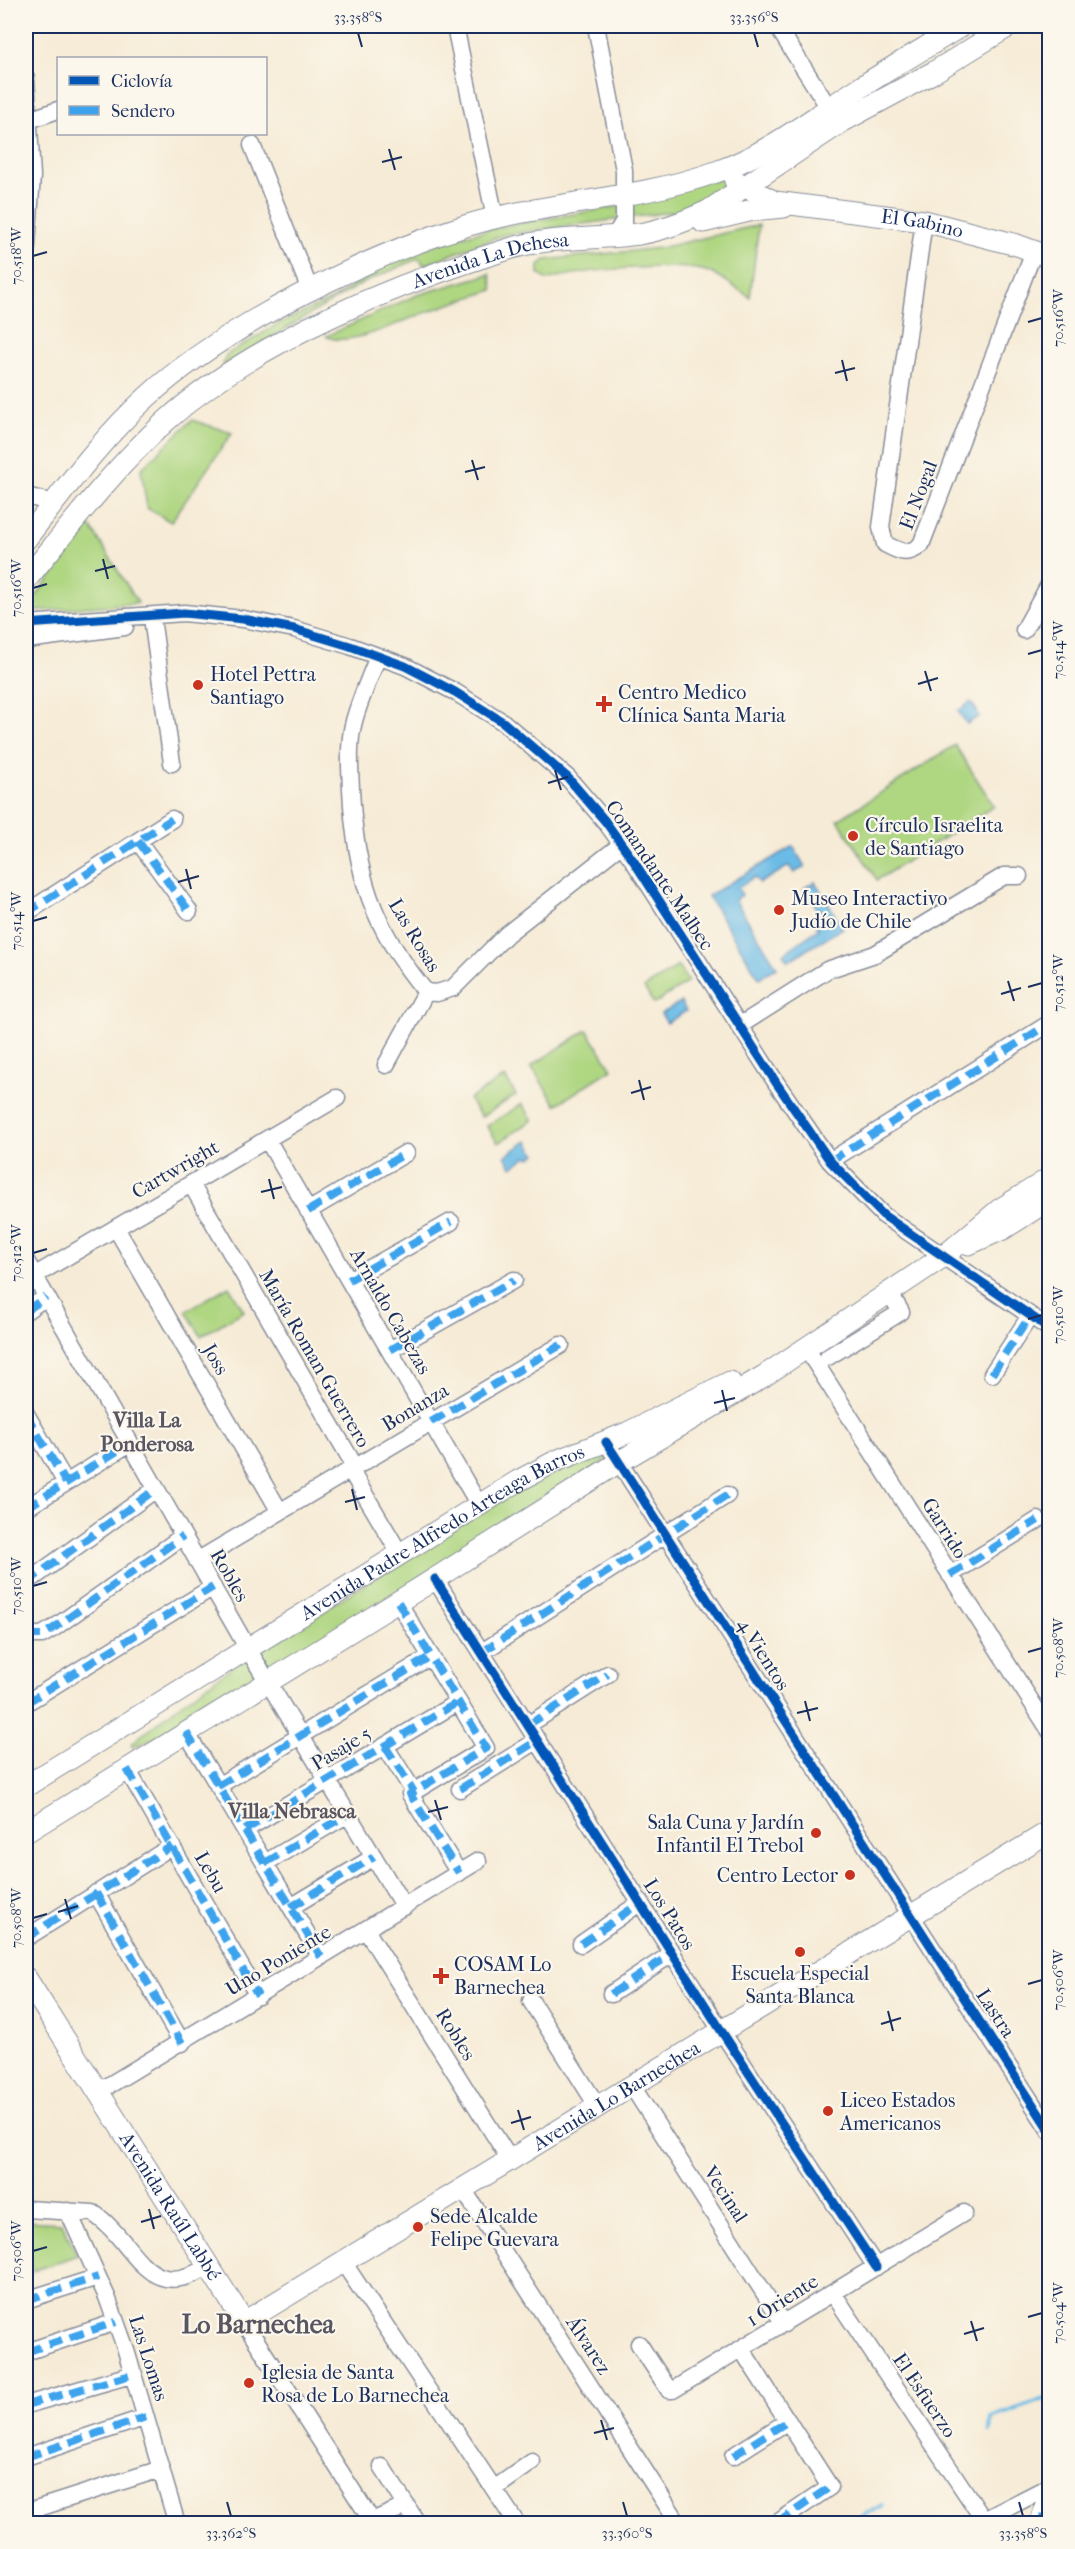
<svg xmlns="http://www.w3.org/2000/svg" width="1075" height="2549" viewBox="0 0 1075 2549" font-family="'IM FELL French Canon',serif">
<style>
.green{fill:#afd681;stroke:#658270;stroke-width:1.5}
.water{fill:#6bbbe6;stroke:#4375a2;stroke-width:1.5}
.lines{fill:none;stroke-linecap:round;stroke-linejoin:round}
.stream{stroke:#6bbbe6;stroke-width:4}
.minor-casing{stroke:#888d9a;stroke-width:19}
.major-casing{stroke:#888d9a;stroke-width:23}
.minor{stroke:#fff;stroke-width:16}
.major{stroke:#fff;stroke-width:21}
.quiet{stroke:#3da3ed;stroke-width:8;stroke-dasharray:15 8;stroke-linecap:butt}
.cycleway-casing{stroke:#fbf7ec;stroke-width:13}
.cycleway{stroke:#0057b8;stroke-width:9}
.ticks{fill:none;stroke:#1b2f5e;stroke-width:2}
.poi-dot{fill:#c8321e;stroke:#fbf7ec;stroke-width:2}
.labels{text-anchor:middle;stroke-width:4.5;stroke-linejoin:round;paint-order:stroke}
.street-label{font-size:20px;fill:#1b2f5e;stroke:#fbf7ec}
.poi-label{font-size:20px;fill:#1b2f5e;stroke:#fbf7ec;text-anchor:start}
.neighbourhood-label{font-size:21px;font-weight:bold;fill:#595662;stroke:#fbf7ec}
.district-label{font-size:26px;font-weight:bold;fill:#595662;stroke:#fbf7ec}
.neatline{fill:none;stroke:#1b2f5e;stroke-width:2}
.ticks-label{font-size:15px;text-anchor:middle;fill:#1b2f5e}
</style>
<rect width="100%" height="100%" fill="#fbf7ec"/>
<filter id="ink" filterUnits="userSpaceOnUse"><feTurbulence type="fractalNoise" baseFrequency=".0167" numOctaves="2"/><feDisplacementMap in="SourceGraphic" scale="12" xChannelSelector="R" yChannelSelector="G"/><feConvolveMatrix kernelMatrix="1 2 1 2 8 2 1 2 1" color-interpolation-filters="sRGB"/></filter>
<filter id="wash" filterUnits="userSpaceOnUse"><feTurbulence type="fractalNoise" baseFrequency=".008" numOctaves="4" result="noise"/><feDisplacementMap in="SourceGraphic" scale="24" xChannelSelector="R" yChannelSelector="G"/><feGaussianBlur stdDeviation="1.35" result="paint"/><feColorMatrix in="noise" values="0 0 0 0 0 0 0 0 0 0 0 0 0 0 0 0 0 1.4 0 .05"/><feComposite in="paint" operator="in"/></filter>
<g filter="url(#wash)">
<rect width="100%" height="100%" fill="#f6ebd6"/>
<path class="green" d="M716,176L737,184L700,208L503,235L424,265L419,258L361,284L224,365L223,363L226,355L280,323L336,297L381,265L445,240L503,226L621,206Z
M759,225L750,297C736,289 718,273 702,270C670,263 578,270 547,280L539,274V265L545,260L660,248Z
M490,274L493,290C471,297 449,304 427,312C404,320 348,349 326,336L417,295Z
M192,420L232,433L171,522L147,508L141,469Z
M89,524L138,603L26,612V610Z
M955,745L994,806L877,880L838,820Z
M678,966L688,982L654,1004L644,988Z
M587,1030L612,1069L556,1105L531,1066Z
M505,1077L516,1095L481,1117L469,1099Z
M522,1104L533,1120L498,1143L487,1126Z
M229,1286L244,1311L201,1336L186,1311Z
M691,1407L187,1724L133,1747L131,1744L178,1706L239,1662L561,1463Z
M26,2221L62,2223L77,2255L33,2271L26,2248Z"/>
<path class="water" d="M971,702L980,716L967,724L958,711Z
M793,846L805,867L794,873L789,866L760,883L754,877L738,888L742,895L735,900L777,967L759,978L708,896Z
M815,882L843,928L788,961L783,954L818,929L816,925L824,919L804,888Z
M681,1002L686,1011L667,1023L661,1014Z
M527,1141L536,1154L530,1158L528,1156L512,1167L505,1156Z"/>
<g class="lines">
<path class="stream" d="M990,2431L991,2418L1050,2397
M851,2524L882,2505"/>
</g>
</g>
<g filter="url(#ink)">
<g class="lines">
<defs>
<path id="minor" d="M455,26L495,218
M596,26L624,170V221L614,237
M777,26L829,108
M26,78L32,176L26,259
M29,120L58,110
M252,145L310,290
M924,221L881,527L885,544C900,552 907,556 921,545L1034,251
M26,496L54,503
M26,624L184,613L243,619L294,629L350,646L405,666L455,692L503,722L568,778L605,821L633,860L777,1084L830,1161L883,1215L1050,1329
M153,625L172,763
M1024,630L1050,583
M26,640L125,627
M378,656C370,677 360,699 354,721C348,743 350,767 351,789C355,873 372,927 426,992L437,993L453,988L507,934L622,844
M138,841L189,911
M26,913L172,819
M739,1026L827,970L875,954L1004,876H1019
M386,1065L426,992
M267,1139L479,1505
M830,1161L1050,1023
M191,1184L350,1458L355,1478L400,1554
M308,1211L406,1153
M116,1228L280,1512
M26,1261L248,1649L404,1907
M34,1276L337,1098
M349,1280L451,1222
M26,1311L46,1297
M806,1348L1050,1731
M390,1350L514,1280
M828,1357L901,1312L889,1292
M992,1374L1030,1316
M26,1414L66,1483
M606,1442L1050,2131
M26,1508L130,1443
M197,1561L561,1345
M950,1575L1038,1520
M435,1579L722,2032L876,2267
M26,1583L156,1489
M398,1602L486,1748L410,1794L459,1873
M26,1635H42L54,1628L183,1536
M482,1652L727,1495
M26,1703L213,1587
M528,1725L608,1674
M186,1732L321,1957
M385,1746L414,1792
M127,1769L258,1996
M218,1786L431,1656
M460,1789L538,1740
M245,1830L458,1702
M265,1863L348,1814
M96,1893L182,2043
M291,1907L374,1857
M366,1930L510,2160
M26,1938L172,1846
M581,1944L641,1902
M611,1994L673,1953
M531,2001L598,2107
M632,2086L784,2324
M98,2092L478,1861
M463,2189L679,2524
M26,2209L93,2213C137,2242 145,2306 209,2266
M68,2211L107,2297L125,2347L177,2524
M343,2262L494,2489L532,2462
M26,2271V2273
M833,2293L983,2519
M26,2300L98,2277
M244,2322L374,2524
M639,2344L669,2390H673L964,2213
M742,2350L830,2487L777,2523
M26,2352L116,2322
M26,2405L134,2374
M733,2456L788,2421
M26,2457L146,2417
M382,2467L418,2524
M494,2489L517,2524
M26,2512L161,2469
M372,2521L406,2506
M976,2524L1050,2486
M1038,2524L1049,2486"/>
<g id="major">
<path id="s1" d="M735,181L775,202L924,221L1017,245L1050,257"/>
<path d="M703,222L753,210L784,207"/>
<path d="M26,539C64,490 101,439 147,397C193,355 246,323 302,294C363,263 424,236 490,219C565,201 643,198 716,172C768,154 812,118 858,89C892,67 927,47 961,26"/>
<path id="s2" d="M26,580C70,526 114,468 166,421C253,342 397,283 509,249C550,236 596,240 639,234C663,230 686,221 708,211L843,121L934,72L1009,26"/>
<path d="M969,1244L1003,1229L1050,1199"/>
<path id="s3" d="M26,1786L518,1481L556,1461L627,1433L730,1382"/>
<path d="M26,1832L425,1585L619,1462L764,1376L944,1256L999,1210L1050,1178"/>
<path id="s4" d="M26,1978L244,2322L1050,1831"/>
</g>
</defs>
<use href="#minor" class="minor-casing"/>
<use href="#major" class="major-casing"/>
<use href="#minor" class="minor"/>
<use href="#major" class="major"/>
<path class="quiet" d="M138,841L189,911
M26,913L172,819
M830,1161L1050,1023
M308,1211L406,1153
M349,1280L451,1222
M26,1311L46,1297
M390,1350L514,1280
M992,1374L1030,1316
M26,1414L66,1483
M431,1422L561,1345
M26,1508L130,1443
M950,1575L1038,1520
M26,1583L156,1489
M398,1602L486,1748L410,1794L459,1873
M26,1635H42L54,1628L183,1536
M482,1652L727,1495
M26,1703L213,1587
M528,1725L608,1674
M186,1732L321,1957
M385,1746L414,1792
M127,1769L258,1996
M218,1786L431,1656
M460,1789L538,1740
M245,1830L458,1702
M265,1863L348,1814
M96,1893L182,2043
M291,1907L374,1857
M26,1938L172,1846
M581,1944L641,1902
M611,1994L673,1953
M26,2271V2273
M26,2300L98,2277
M26,2352L116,2322
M26,2405L134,2374
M733,2456L788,2421
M26,2457L146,2417
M1039,2518L1050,2520
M777,2523L830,2487"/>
<defs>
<path id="cycleway" d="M26,624L184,613L243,619L294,629L350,646L405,666L455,692L503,722L568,778L605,821L633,860L777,1084L830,1161L883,1215L1050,1329
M606,1442L1050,2131
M435,1579L722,2032L876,2267"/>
</defs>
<use href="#cycleway" class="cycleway-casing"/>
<use href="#cycleway" class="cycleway"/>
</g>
</g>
<path class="ticks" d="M358,33L362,47M754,33L758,47M389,149L395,170M382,162L402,157M33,256L47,252M1028,322L1042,318M842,360L847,381M835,373L855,368M472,460L478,480M465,472L485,467M103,559L108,579M95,571L115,566M33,588L47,584M1028,654L1042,650M925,671L931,691M918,684L938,678M555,770L561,790M548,783L568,777M186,869L191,889M178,882L199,876M33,921L47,917M1008,981L1014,1001M1028,987L1042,983M1001,994L1021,988M639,1080L644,1100M631,1093L651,1087M269,1179L274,1199M261,1192L282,1187M33,1253L47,1249M1028,1319L1042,1315M722,1390L727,1411M714,1403L735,1398M352,1489L357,1510M345,1502L365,1497M33,1586L47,1582M1028,1652L1042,1648M805,1701L810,1721M797,1713L818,1708M435,1800L441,1820M428,1812L448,1807M65,1899L71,1919M58,1912L78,1906M33,1918L47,1914M1028,1984L1042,1980M888,2011L893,2031M881,2024L901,2018M518,2110L524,2130M511,2123L531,2117M149,2209L154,2229M141,2222L161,2216M33,2251L47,2247M1028,2317L1042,2313M971,2321L977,2341M964,2334L984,2328M601,2420L607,2440M594,2433L614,2428M227,2502L231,2516M623,2502L627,2516M1019,2502L1023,2516"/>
<g class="poi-dot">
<circle cx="198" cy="685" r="6"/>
<path d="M601 695h6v6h6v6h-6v6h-6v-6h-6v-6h6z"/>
<circle cx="853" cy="836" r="6"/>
<circle cx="779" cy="910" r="6"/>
<circle cx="816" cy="1833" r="6"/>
<circle cx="850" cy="1875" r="6"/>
<circle cx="800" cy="1952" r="6"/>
<path d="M438 1967h6v6h6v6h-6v6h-6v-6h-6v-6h6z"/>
<circle cx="828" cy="2111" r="6"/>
<circle cx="418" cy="2227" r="6"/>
<circle cx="249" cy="2383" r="6"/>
</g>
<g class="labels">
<g class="street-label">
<text dy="7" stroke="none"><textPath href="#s1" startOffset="194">El Gabino</textPath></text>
<text dy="7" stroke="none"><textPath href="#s2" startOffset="578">Avenida La Dehesa</textPath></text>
<text transform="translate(918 495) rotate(-69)" y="7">El Nogal</text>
<text transform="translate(660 875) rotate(56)" y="7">Comandante Malbec</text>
<text transform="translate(415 935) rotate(59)" y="7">Las Rosas</text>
<text transform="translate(175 1169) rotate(-30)" y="7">Cartwright</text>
<text transform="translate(391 1311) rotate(60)" y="7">Arnaldo Cabezas</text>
<text transform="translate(315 1358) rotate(60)" y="7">María Roman Guerrero</text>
<text transform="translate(216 1359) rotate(60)" y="7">Joss</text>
<text transform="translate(415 1407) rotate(-31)" y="7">Bonanza</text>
<text transform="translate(945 1528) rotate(58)" y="7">Garrido</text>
<text dy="7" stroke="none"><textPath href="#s3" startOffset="488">Avenida Padre Alfredo Arteaga Barros</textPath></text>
<text transform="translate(230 1575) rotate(60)" y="7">Robles</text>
<text transform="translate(764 1654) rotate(58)" y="7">4 Vientos</text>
<text transform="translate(341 1748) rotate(-31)" y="7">Pasaje 5</text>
<text transform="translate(211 1872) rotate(60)" y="7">Lebu</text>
<text transform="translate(670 1914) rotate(58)" y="7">Los Patos</text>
<text transform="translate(278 1960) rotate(-31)" y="7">Uno Poniente</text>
<text transform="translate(996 2013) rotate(57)" y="7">Lastra</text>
<text transform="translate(456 2034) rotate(58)" y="7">Robles</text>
<text dy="7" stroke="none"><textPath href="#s4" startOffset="843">Avenida Lo Barnechea</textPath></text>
<text transform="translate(726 2194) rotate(57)" y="7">Vecinal</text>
<text dy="7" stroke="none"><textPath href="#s4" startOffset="270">Avenida Raúl Labbé</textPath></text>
<text transform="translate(782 2300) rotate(-32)" y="7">1 Oriente</text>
<text transform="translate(589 2345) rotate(57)" y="7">Álvarez</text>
<text transform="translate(149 2358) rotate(72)" y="7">Las Lomas</text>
<text transform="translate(925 2395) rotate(56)" y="7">El Esfuerzo</text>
</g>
<g class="poi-label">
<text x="210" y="681">Hotel Pettra<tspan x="210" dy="23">Santiago</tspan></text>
<text x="618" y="699">Centro Medico<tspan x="618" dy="23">Clínica Santa Maria</tspan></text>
<text x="865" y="832">Círculo Israelita<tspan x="865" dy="23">de Santiago</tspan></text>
<text x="791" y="905">Museo Interactivo<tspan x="791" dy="23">Judío de Chile</tspan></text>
<text x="804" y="1829" text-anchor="end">Sala Cuna y Jardín<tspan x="804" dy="23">Infantil El Trebol</tspan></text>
<text x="838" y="1882" text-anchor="end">Centro Lector</text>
<text x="454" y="1971">COSAM Lo<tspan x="454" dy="23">Barnechea</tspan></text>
<text x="800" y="1980" text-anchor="middle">Escuela Especial<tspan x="800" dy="23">Santa Blanca</tspan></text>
<text x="840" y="2107">Liceo Estados<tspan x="840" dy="23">Americanos</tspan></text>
<text x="430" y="2223">Sede Alcalde<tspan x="430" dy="23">Felipe Guevara</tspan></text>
<text x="261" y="2379">Iglesia de Santa<tspan x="261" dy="23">Rosa de Lo Barnechea</tspan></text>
</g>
<g class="neighbourhood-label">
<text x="147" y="1427">Villa La<tspan x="147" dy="24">Ponderosa</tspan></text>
<text x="292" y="1818">Villa Nebrasca</text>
</g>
<g class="district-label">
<text x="258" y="2333">Lo Barnechea</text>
</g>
</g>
<rect width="1075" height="2549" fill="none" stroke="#fbf7ec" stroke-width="66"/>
<rect x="57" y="57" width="210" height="78" fill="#fbf7ec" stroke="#a1a7b3" stroke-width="1.5"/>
<rect x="69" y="76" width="30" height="9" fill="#0057b8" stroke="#a1a7b3" stroke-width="1.5"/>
<text x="111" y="87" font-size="18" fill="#1b2f5e">Ciclovía</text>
<rect x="69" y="106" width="30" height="9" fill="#3da3ed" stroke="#a1a7b3" stroke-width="1.5"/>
<text x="111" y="117" font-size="18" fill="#1b2f5e">Sendero</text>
<rect x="33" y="33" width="1009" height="2483" class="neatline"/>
<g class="ticks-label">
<text x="358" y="22">33.358°S</text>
<text x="754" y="22">33.356°S</text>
<text transform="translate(16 256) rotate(-90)" y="5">70.518°W</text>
<text transform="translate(1058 318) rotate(-90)" y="5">70.516°W</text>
<text transform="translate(16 588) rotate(-90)" y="5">70.516°W</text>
<text transform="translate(1058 650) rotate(-90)" y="5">70.514°W</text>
<text transform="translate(16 921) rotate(-90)" y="5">70.514°W</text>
<text transform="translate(1058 983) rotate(-90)" y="5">70.512°W</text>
<text transform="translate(16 1253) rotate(-90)" y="5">70.512°W</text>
<text transform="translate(1058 1315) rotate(-90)" y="5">70.510°W</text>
<text transform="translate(16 1586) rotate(-90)" y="5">70.510°W</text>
<text transform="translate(1058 1648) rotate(-90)" y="5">70.508°W</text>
<text transform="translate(16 1918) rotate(-90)" y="5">70.508°W</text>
<text transform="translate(1058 1980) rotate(-90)" y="5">70.506°W</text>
<text transform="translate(16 2251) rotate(-90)" y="5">70.506°W</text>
<text transform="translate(1058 2313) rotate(-90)" y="5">70.504°W</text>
<text x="231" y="2538">33.362°S</text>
<text x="627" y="2538">33.360°S</text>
<text x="1023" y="2538">33.358°S</text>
</g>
</svg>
